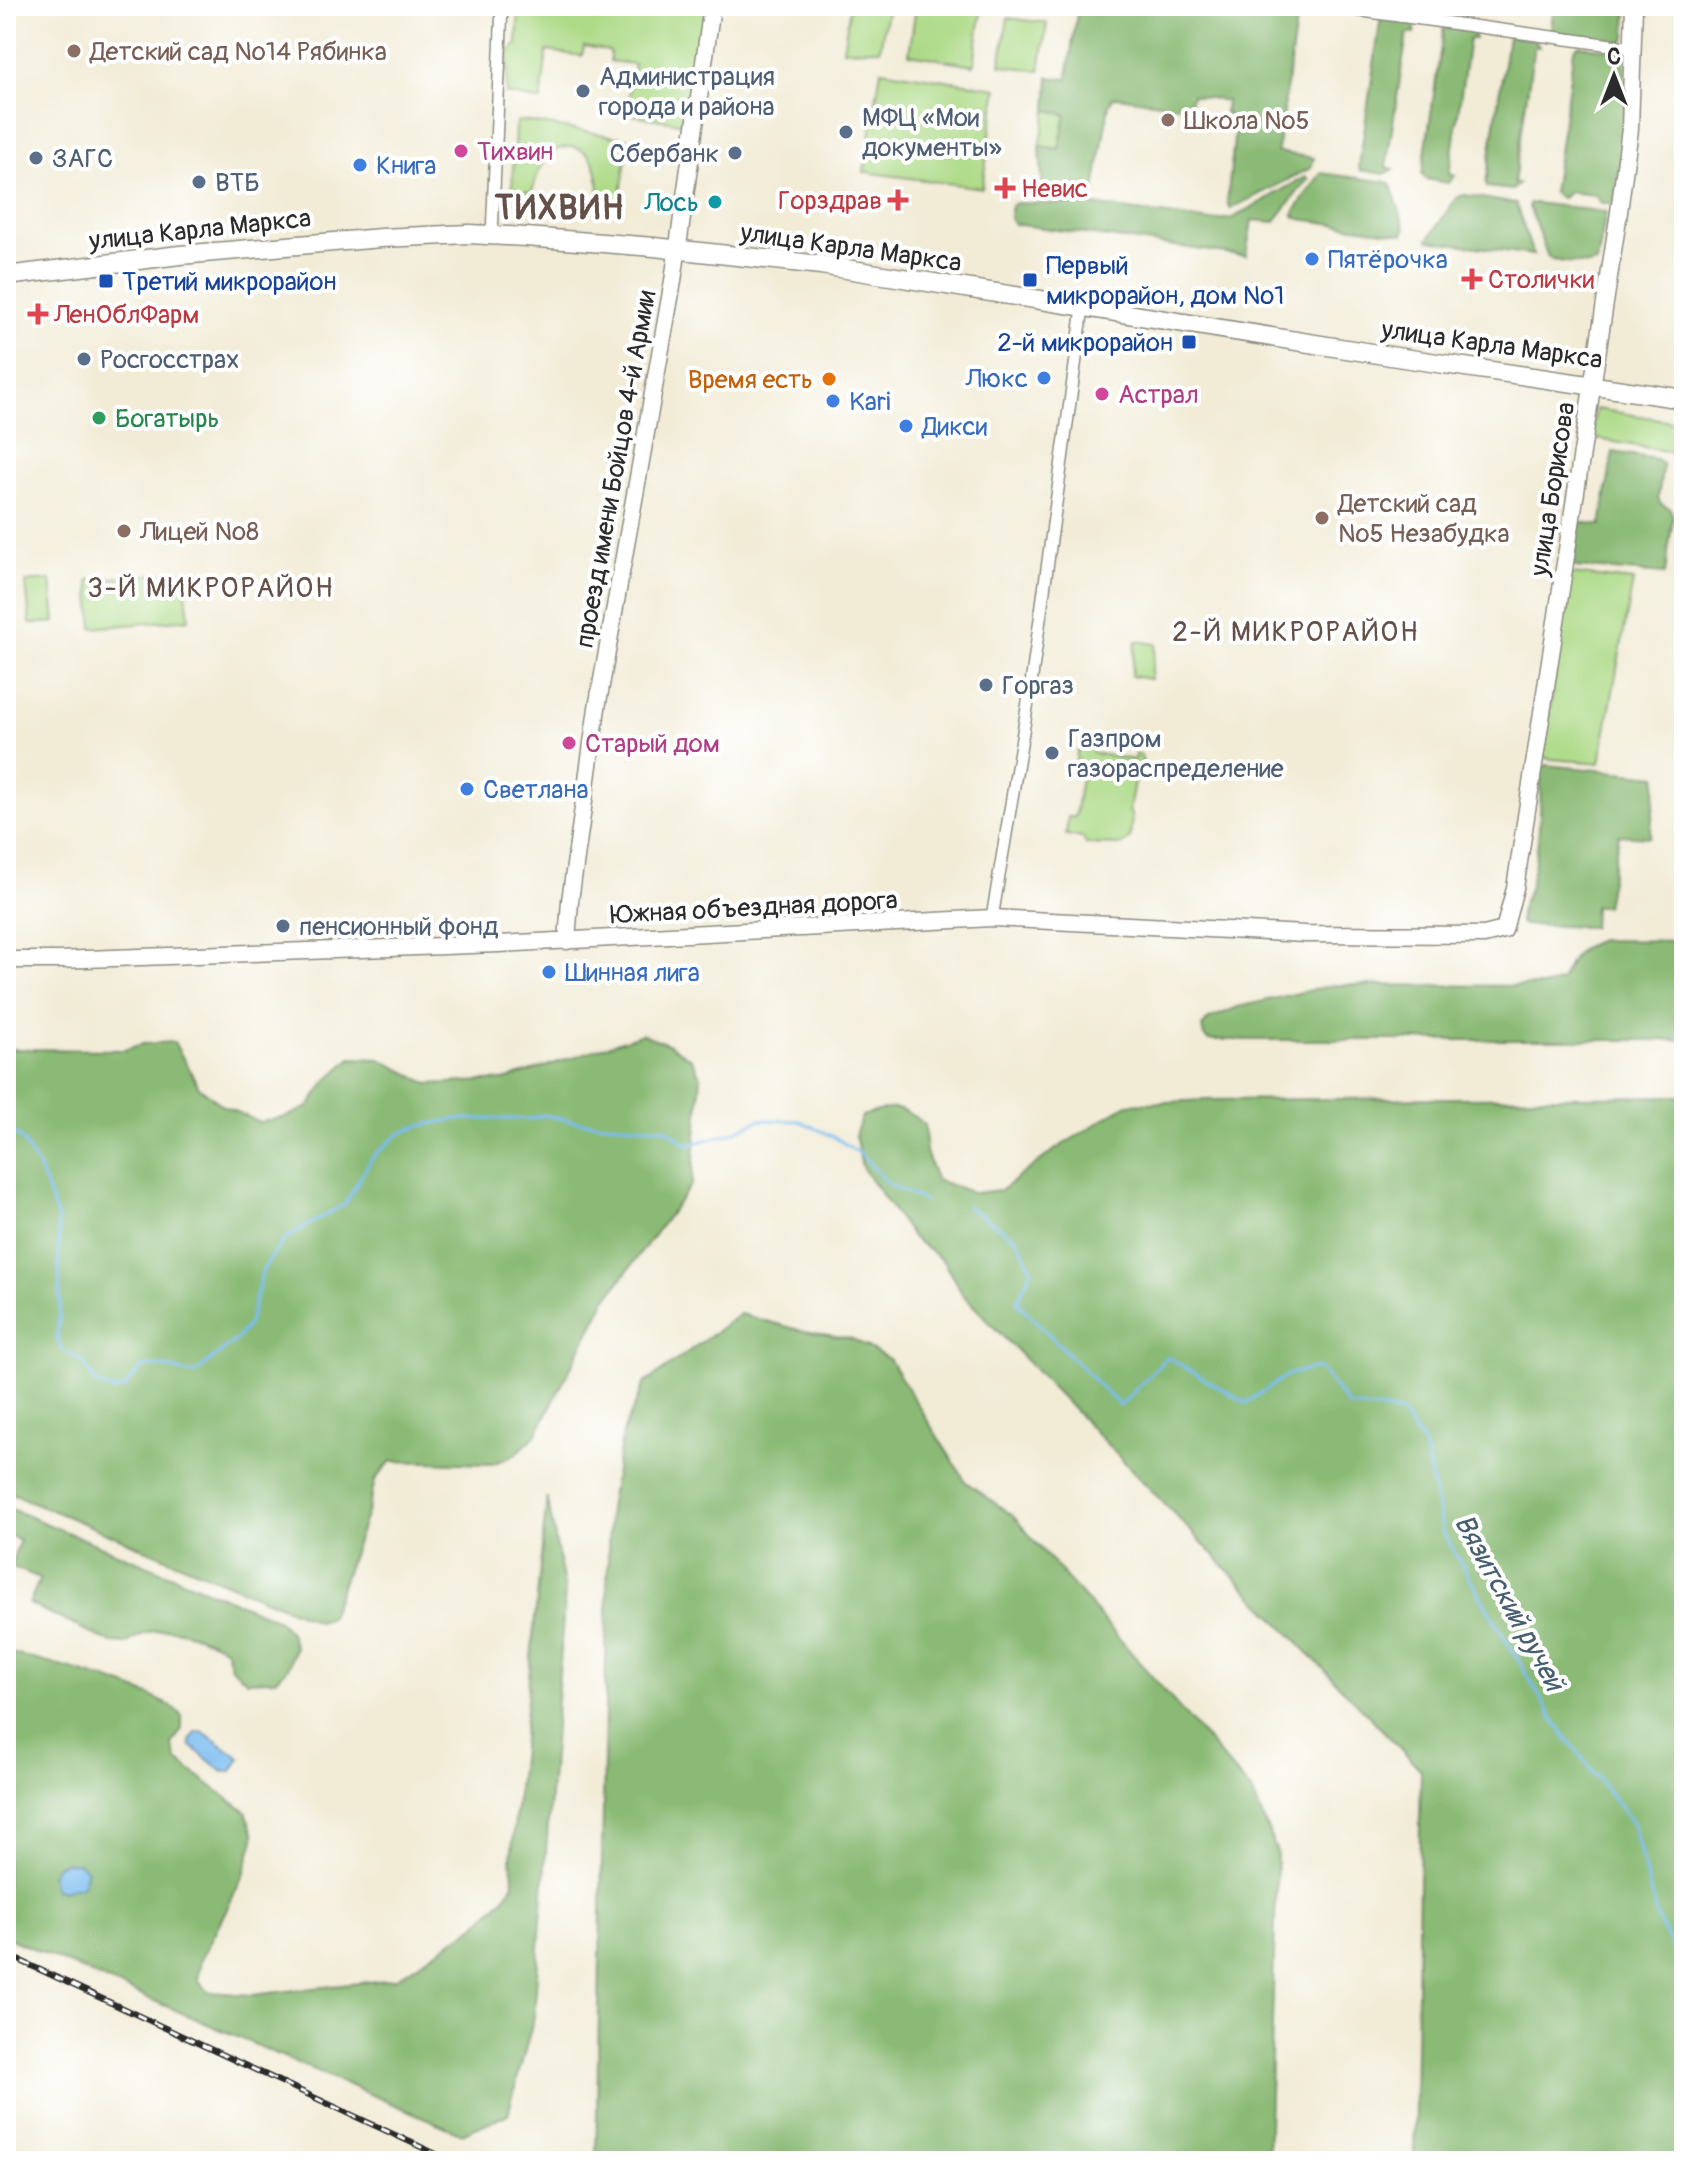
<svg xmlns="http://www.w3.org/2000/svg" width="1690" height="2167" viewBox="0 0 1690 2167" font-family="Pangolin,sans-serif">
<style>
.green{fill:#adda87;stroke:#6c8259;stroke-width:2}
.forest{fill:#8aba74;stroke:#5a7250;stroke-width:2}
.water{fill:#7abdf0;stroke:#52748e;stroke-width:2}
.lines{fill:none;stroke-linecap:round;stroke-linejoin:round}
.stream{stroke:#7abdf0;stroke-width:3}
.street-casing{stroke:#8e8c81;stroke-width:14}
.secondary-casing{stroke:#8e8c81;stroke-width:19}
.primary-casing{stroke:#8e8c81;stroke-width:21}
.street{stroke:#fff;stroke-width:11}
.secondary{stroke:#fff;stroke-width:16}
.primary{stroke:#fff;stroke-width:18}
.rail-casing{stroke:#2b2b2b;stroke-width:6}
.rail{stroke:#fff;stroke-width:3;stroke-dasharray:9;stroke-linecap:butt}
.education-dot{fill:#8d6e63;stroke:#fff;stroke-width:3}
.service-dot{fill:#5c6f8a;stroke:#fff;stroke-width:3}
.hotel-dot{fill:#d1479c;stroke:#fff;stroke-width:3}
.shop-dot{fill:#3f7fe0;stroke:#fff;stroke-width:3}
.health-dot{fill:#e0444e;stroke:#fff;stroke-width:3}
.culture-dot{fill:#0f9aa8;stroke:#fff;stroke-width:3}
.transit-dot{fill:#1a4fb4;stroke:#fff;stroke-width:3}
.food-dot{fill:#e8710a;stroke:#fff;stroke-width:3}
.leisure-dot{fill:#2e9e5b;stroke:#fff;stroke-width:3}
.labels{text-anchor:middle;stroke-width:8;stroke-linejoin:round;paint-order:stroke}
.education-label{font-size:26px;fill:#785e54;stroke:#fff;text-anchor:start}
.service-label{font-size:26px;fill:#4e5e75;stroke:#fff;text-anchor:start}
.hotel-label{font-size:26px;fill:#b23c85;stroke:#fff;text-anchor:start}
.shop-label{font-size:26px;fill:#366cbe;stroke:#fff;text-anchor:start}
.health-label{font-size:26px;fill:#be3a42;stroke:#fff;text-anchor:start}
.culture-label{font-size:26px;fill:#0d838f;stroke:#fff;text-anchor:end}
.street-label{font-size:26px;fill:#2b2b2b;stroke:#fff}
.transit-label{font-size:26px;fill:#164399;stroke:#fff;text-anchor:start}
.food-label{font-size:26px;fill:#c56008;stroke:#fff;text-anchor:end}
.leisure-label{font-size:26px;fill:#27864d;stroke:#fff;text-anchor:start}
.neighbourhood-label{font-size:28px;letter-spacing:2px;fill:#645048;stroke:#fff}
.water-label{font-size:28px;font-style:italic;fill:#475e70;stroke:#fff}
.district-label{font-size:34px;font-weight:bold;letter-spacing:2px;fill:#645048;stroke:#fff}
</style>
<rect width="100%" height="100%" fill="#fff"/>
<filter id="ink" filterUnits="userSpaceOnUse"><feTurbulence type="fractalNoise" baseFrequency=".0125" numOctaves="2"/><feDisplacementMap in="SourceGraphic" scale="16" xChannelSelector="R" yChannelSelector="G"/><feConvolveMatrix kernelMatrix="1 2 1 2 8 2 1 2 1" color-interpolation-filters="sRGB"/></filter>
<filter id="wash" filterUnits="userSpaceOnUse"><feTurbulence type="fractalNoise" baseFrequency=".006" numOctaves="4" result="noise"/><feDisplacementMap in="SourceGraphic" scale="32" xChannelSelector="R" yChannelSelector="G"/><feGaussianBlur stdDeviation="1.8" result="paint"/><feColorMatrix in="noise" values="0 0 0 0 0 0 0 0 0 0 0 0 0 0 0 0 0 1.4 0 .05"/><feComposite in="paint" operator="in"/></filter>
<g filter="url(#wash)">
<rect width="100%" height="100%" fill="#f2ecd7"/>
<path class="green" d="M519,6H707L692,125L626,114L634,64L610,61V51L584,46L582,56L547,51L541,101L506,94L509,51L517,45Z
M850,6H888L880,49L843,50Z
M916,6H982L974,65L909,54Z
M1008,18L1047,23L1040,71L1000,65Z
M881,70L997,88L982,188L864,172Z
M1047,110L1066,114L1059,149L1040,146Z
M524,121L629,139L620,200L599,198C599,187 599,176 595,166C586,142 557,141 544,161C538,170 535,182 532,192L512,190L515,127L517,122Z
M1596,409L1684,423V454L1591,438Z
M184,572L189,619L93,628L89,580Z
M1572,574L1633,581L1600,763L1550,759L1543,757L1569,577Z
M51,580L55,622L30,624L26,582Z
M1136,641L1156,644L1150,679L1131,676Z
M1083,746L1092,748L1093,753L1135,760L1136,754H1140L1143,762L1141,775L1134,782L1129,811L1132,817L1130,838L1122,845L1086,844L1083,838L1066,835L1068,817H1075L1083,764L1076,762L1077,752Z"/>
<path class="forest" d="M1078,6H1280L1298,9L1277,152L1314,158L1311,168L1230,209L1227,202L1236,122L1225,112L1226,101L1192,95L1189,107L1117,97L1113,98L1109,104L1095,190L1092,195L1043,193L1040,146L1059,149L1066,114L1047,110L1049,77L1067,79Z
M1554,6H1627L1626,38L1623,42L1553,32L1551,29Z
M1381,17L1411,21L1415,28L1414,34H1407L1386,167L1394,169L1385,174L1360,170L1359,166Z
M1444,26L1472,31L1475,39H1469L1449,174L1455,176L1448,183L1426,179L1422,175Z
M1508,36L1536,40L1539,47H1534L1514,183L1519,184L1512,190L1487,187L1486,184Z
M1579,45L1620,51L1625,55V131L1614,203H1601L1596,195L1568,192L1562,198L1553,193L1574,49Z
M1321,173L1387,182L1391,184L1405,229L1403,234L1300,219L1294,216L1295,211Z
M1305,177L1308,179L1274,222L1252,220L1246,256L1014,224L1010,218L1011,206L1016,203L1093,205L1211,221L1233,218Z
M1464,195L1516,204L1533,255L1428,240L1456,198Z
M1535,203L1606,212L1597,263L1589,265L1552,260L1548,257L1529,207V204Z
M1613,452L1656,459L1663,465L1658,498L1660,503L1670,509L1673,517L1665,574L1575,567L1573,564L1579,522L1601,525Z
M1546,765L1657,776L1650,837L1619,835L1606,906H1594L1593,927L1523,925L1520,922C1518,909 1527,898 1530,885C1539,849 1542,807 1540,769Z
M1600,940L1684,941V1040H1208L1204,1036L1202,1027L1209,1019L1238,1007L1333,985L1547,986L1561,981C1573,957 1574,949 1600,940Z
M642,1034L670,1045L691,1059L701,1077L692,1184L605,1301L536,1435L515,1455L492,1464L391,1461L375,1480L369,1507L332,1612L327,1619L317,1621L6,1491V1049L124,1050L142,1044L174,1042L199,1087L223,1106L259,1122L286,1117L309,1107L326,1081L351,1058L380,1059L429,1084L505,1080Z
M1684,1096V2161H1414L1421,1770L963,1295L943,1261L913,1238L862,1167L855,1135L862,1116C891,1106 901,1104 925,1125L926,1152L936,1180L975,1193L1001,1190L1056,1149L1128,1104L1206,1100Z
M740,1314L799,1330L853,1339L889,1359L966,1482L1013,1516L1252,1792L1277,1852L1268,2161H596L609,1508L623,1432L644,1384Z
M547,1497L565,1590L534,2016L508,2114L462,2134L6,1937V1652C47,1663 156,1687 182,1716V1729L172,1744L177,1760L246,1812L255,1835L244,1875L201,1959L198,1980L209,1992L252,1995L395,1979L475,1926L504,1898L514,1883L511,1859Z
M6,1507L279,1620L290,1633L295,1647L288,1668L275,1680L247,1681L231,1667L225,1648C189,1632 161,1618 126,1644L112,1643L29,1604L40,1578L10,1566L20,1540L6,1534Z"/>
<path class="water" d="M202,1731L240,1758L232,1771L223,1772L191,1746L190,1741L196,1732Z
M64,1862L80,1864L87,1870L82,1886L61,1891L54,1888L51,1875L57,1865Z"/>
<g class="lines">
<path class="stream" d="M6,1129L21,1138L38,1166L58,1219L60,1307L57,1339L62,1350L83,1362L96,1383L113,1391L125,1388L142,1367L161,1366L187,1373H196L237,1339L249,1323L263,1270L274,1253L286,1238L345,1204L373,1156L399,1134L419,1126L457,1119H530L544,1115L578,1122L665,1128L688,1145L732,1133L759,1120L800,1121L836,1138L862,1155L888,1184L924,1201
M967,1206L1017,1239L1032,1269L1017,1302L1120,1406L1167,1357L1246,1403L1289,1374L1319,1368L1349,1406L1400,1412L1424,1445L1443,1533L1556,1724L1633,1824L1657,1918L1684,1968"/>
</g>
</g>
<g filter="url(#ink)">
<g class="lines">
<defs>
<path id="street" d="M1326,6L1633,48
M492,235L502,6
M992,918L1031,684L1083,308"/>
<path id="secondary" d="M567,941L570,901L597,708L673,281L712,6
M6,960H58L498,944L992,918L1305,934L1484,935L1504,930L1515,888L1619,212L1630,129L1634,6"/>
<path id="primary" d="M6,276L180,255L381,238L469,234L526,237L654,247L821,265L1403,358L1684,399"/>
</defs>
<use href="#street" class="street-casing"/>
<use href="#secondary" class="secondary-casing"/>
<use href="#primary" class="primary-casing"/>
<use href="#street" class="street"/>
<use href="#secondary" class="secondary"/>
<use href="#primary" class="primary"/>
<defs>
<path id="rail" d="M6,1954L451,2161"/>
</defs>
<use href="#rail" class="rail-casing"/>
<use href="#rail" class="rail"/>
</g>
</g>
<g class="education-dot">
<circle cx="74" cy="51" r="8"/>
<circle cx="1168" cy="120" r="8"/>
<circle cx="1322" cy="518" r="8"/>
<circle cx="124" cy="531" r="8"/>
</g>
<g class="service-dot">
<circle cx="583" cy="91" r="8"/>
<circle cx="846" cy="132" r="8"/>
<circle cx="735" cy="153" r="8"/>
<circle cx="36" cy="158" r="8"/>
<circle cx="199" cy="182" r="8"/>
<circle cx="84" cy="359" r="8"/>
<circle cx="986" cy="685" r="8"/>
<circle cx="1052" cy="753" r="8"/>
<circle cx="283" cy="926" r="8"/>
</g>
<g class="hotel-dot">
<circle cx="461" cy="151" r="8"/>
<circle cx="1102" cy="394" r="8"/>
<circle cx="569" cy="743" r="8"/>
</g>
<g class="shop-dot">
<circle cx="360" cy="165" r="8"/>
<circle cx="1312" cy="259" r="8"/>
<circle cx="1044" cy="378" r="8"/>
<circle cx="833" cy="401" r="8"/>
<circle cx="906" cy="426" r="8"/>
<circle cx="467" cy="789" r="8"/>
<circle cx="549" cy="972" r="8"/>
</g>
<g class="health-dot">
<path d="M1001 176h8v8h8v8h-8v8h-8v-8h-8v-8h8z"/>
<path d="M894 188h8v8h8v8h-8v8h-8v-8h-8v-8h8z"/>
<path d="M1468 267h8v8h8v8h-8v8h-8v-8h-8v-8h8z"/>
<path d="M34 302h8v8h8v8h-8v8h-8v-8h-8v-8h8z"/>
</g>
<circle class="culture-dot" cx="715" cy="202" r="8"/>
<g class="transit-dot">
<rect x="1022" y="272" width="16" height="16" rx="4"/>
<rect x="98" y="273" width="16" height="16" rx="4"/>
<rect x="1181" y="334" width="16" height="16" rx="4"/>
</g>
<circle class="food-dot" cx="829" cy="379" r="8"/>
<circle class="leisure-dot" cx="99" cy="418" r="8"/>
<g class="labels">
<g class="education-label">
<text x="90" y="60">Детский сад №14 Рябинка</text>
<text x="1184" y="129">Школа №5</text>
<text x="1338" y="512">Детский сад<tspan x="1338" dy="30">№5 Незабудка</tspan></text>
<text x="140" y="540">Лицей №8</text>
</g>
<g class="service-label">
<text x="599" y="85">Администрация<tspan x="599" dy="30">города и района</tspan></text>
<text x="862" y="126">МФЦ «Мои<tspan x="862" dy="30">документы»</tspan></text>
<text x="719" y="162" text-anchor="end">Сбербанк</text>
<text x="52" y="167">ЗАГС</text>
<text x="215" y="191">ВТБ</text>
<text x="100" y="368">Росгосстрах</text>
<text x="1002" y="694">Горгаз</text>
<text x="1068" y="747">Газпром<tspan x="1068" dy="30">газораспределение</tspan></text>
<text x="299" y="935">пенсионный фонд</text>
</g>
<g class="hotel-label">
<text x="477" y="160">Тихвин</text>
<text x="1118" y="403">Астрал</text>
<text x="585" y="752">Старый дом</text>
</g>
<g class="shop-label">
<text x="376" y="174">Книга</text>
<text x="1328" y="268">Пятёрочка</text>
<text x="1028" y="387" text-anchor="end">Люкс</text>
<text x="849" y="410">Kari</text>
<text x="922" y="435">Дикси</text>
<text x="483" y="798">Светлана</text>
<text x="565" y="981">Шинная лига</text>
</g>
<g class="health-label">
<text x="1021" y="197">Невис</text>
<text x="882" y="209" text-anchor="end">Горздрав</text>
<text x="1488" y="288">Столички</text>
<text x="54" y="323">ЛенОблФарм</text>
</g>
<g class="culture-label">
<text x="699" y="211">Лось</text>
</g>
<g class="street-label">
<text transform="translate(200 229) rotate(-6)" y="9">улица Карла Маркса</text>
<text transform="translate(851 247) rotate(8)" y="9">улица Карла Маркса</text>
<text transform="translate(1492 344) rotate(8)" y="9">улица Карла Маркса</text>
<text transform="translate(615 469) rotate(-80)" y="9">проезд имени Бойцов 4-й Армии</text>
<text transform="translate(1552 489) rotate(-81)" y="9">улица Борисова</text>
<text transform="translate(754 907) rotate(-3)" y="9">Южная объездная дорога</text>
</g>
<g class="transit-label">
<text x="1046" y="274">Первый<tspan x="1046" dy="30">микрорайон, дом №1</tspan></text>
<text x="122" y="290">Третий микрорайон</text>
<text x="1173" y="351" text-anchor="end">2-й микрорайон</text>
</g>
<g class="food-label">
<text x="813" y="388">Время есть</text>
</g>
<g class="leisure-label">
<text x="115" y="427">Богатырь</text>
</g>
<g class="neighbourhood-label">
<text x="211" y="597">3-Й МИКРОРАЙОН</text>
<text x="1296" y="641">2-Й МИКРОРАЙОН</text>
</g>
<g class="water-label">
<text transform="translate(1510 1602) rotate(61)" y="10">Вязитский ручей</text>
</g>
<g class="district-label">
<text x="560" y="219">ТИХВИН</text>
</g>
</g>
<rect width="1690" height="2167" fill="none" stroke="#fff" stroke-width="32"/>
<g transform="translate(1614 76)" stroke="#ffffff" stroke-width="6" paint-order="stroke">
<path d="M0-6L14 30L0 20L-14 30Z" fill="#2b2b2b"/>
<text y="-12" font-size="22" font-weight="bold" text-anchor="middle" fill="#2b2b2b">С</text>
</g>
</svg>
